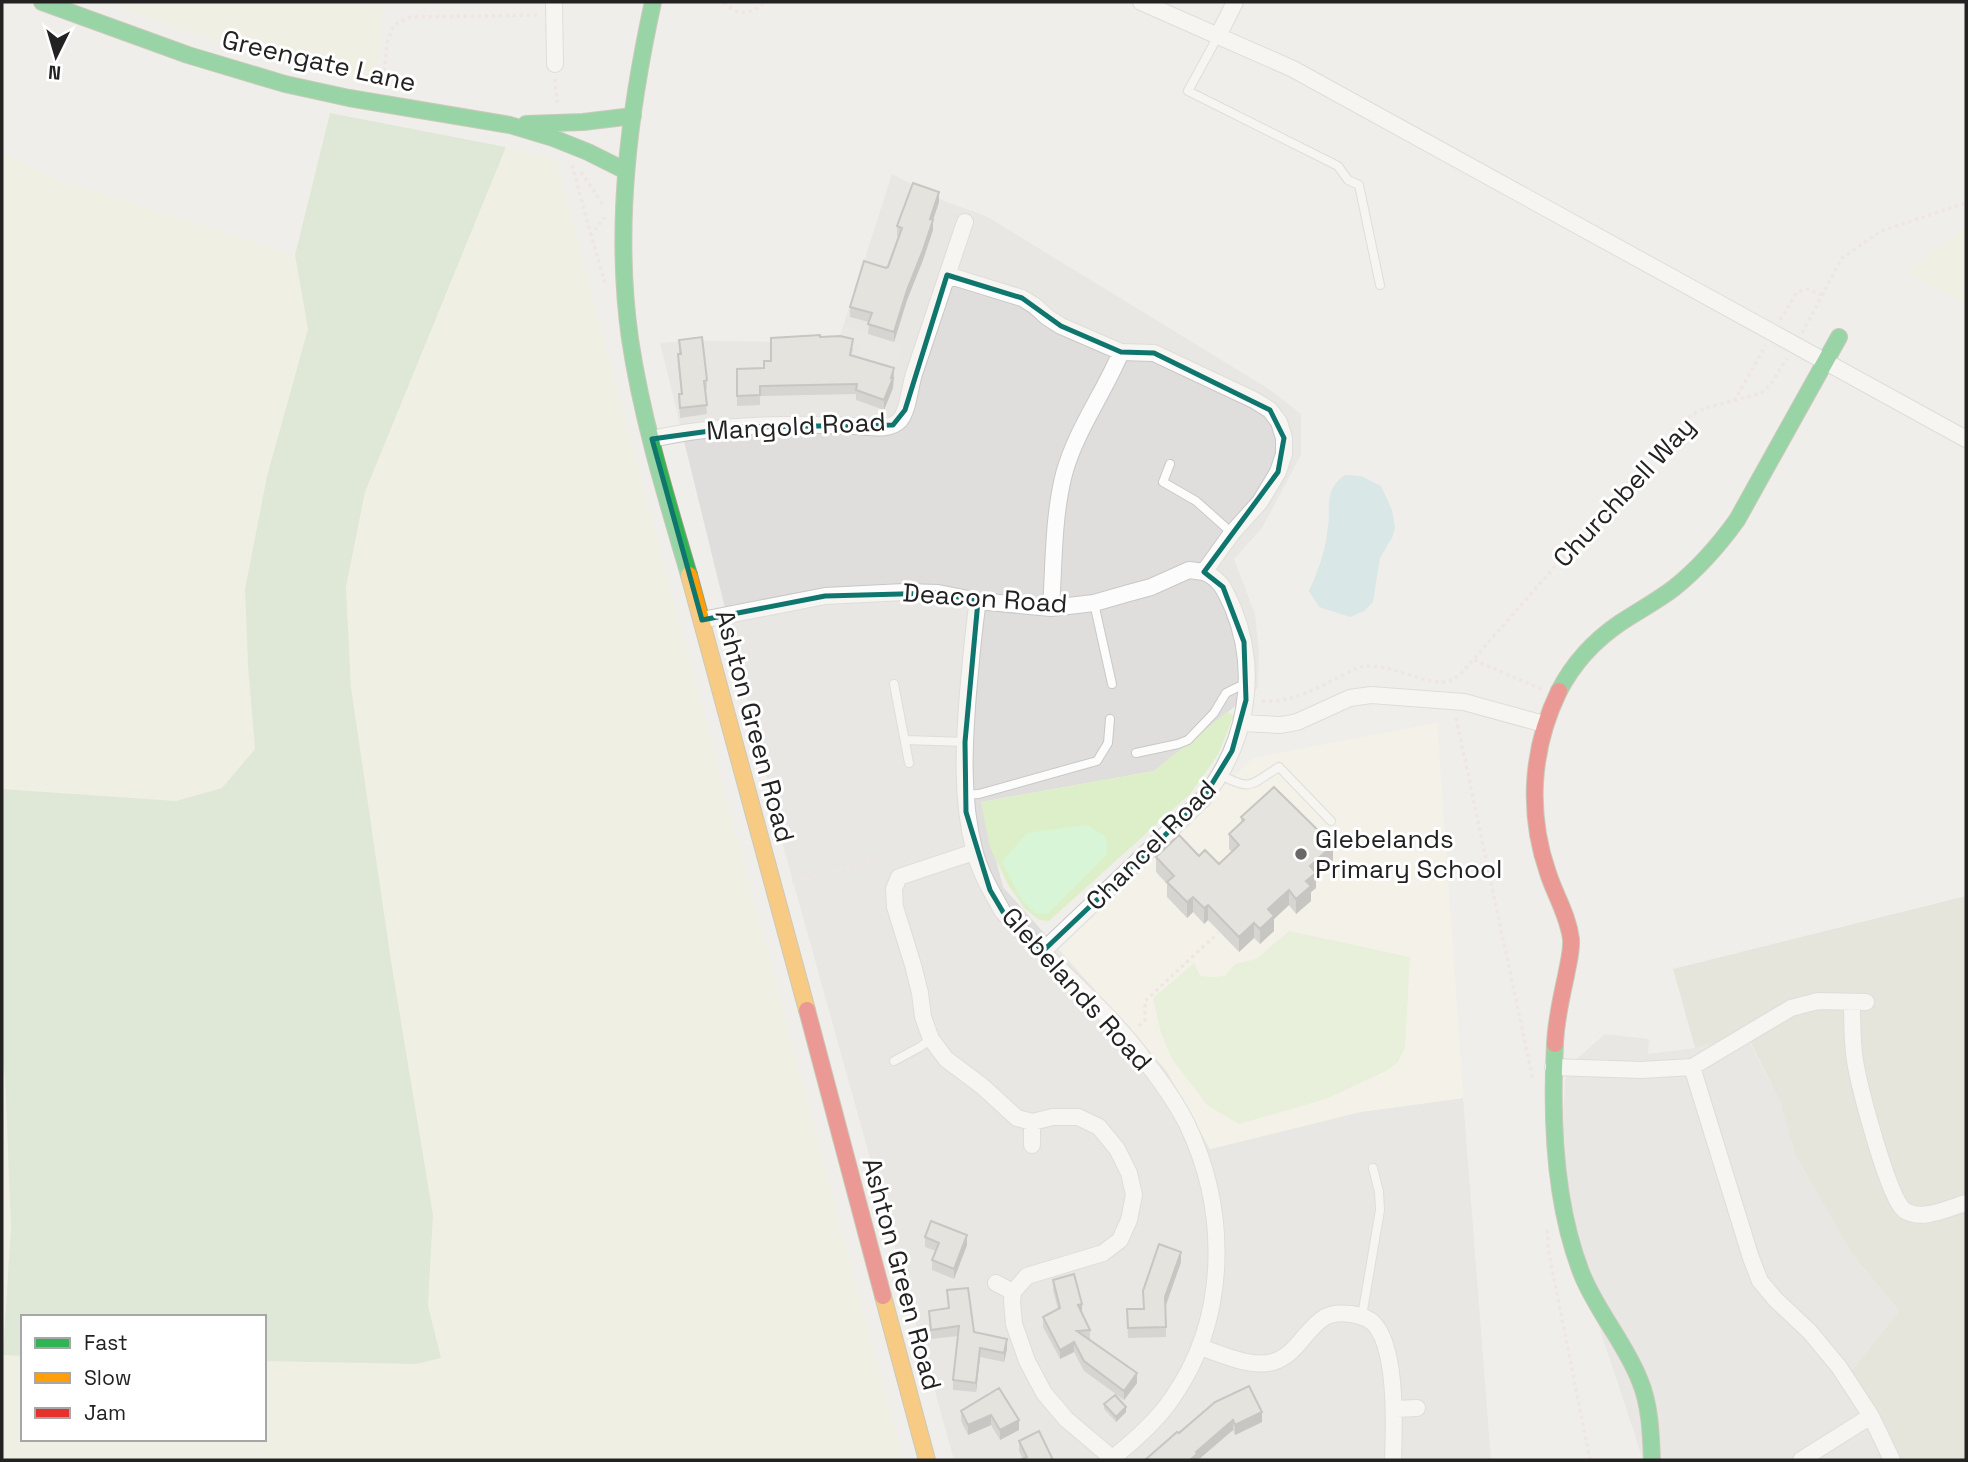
<svg xmlns="http://www.w3.org/2000/svg" width="1968" height="1462" viewBox="0 0 1968 1462" font-family="'Space Grotesk',sans-serif">
<style>
.residential{fill:#dfdedc}
.education{fill:#f8f7e7}
.construction{fill:#dad9cc}
.farmland{fill:#f0f0dd}
.grass{fill:#ddefc8}
.forest{fill:#cbe0be}
.park{fill:#d8f6d7}
.parking{fill:#e0dfde}
.water{fill:#bcdde5}
.lines{fill:none;stroke-linecap:round;stroke-linejoin:round}
.lane-casing{stroke:#c9c8c6;stroke-width:10}
.street-casing{stroke:#c9c8c6;stroke-width:18}
.fast-casing{stroke:#9a9c80;stroke-width:18}
.slow-casing{stroke:#9a9c80;stroke-width:18}
.jam-casing{stroke:#9a9c80;stroke-width:18}
.path{stroke:#eddcdb;stroke-width:3.5;stroke-dasharray:3.5 3.5;stroke-linecap:butt}
.lane{stroke:#fdfcfc;stroke-width:8}
.street{stroke:#fdfcfc;stroke-width:16}
.fast{stroke:#30b455;stroke-width:16}
.slow{stroke:#ff9f0a;stroke-width:16}
.jam{stroke:#e5322d;stroke-width:16}
.wall{fill:#b9b6b4}
.shaded-wall{fill:#969492}
.building{fill:#d7d4d1;stroke:#969492;stroke-width:2}
.marked{fill:none;stroke:#0f766e;stroke-width:5;stroke-linejoin:round}
.poi-dot{fill:#6a6968;stroke:#fff;stroke-width:2.5}
.labels{text-anchor:middle;stroke-width:6;stroke-linejoin:round;paint-order:stroke}
.street-label{font-size:26px;fill:#222;stroke:#fff}
.poi-label{font-size:26px;fill:#222;stroke:#fff;text-anchor:start}
</style>
<rect width="100%" height="100%" fill="#f0eeea"/>
<path class="residential" d="M892,174L944,201L986,216L1269,389L1301,414V455L1262,528L1234,559L1255,614L1259,651L1258,688L1154,771L981,802L1003,887L1167,1071L1210,1149L1360,1112L1463,1098L1491,1460H954L784,849L660,343L686,341L838,342Z
M1605,1034L1649,1039L1648,1054L1695,1048L1746,1035L1780,1102L1795,1155L1852,1254L1899,1311L1846,1378L1891,1460H1643L1581,1272L1561,1145L1566,1068Z"/>
<path class="education" d="M1437,723L1463,1098L1360,1112L1210,1149L1167,1071L1060,950L1253,758Z"/>
<path class="construction" d="M1966,896V1460H1891L1846,1378L1899,1311L1852,1254L1795,1155L1780,1102L1747,1035L1695,1048L1673,969Z"/>
<path class="farmland" d="M104,2H518L384,6L375,81L282,61L186,31Z
M506,147L556,160L903,1460H2V1056L5,1077L11,1227L3,1355L23,1356V1439H264V1361L416,1364L441,1358L428,1306L433,1215L391,961L351,686L346,587L365,492Z
M2,153L56,179L295,255L308,329L267,476L245,589L248,666L255,749L222,788L176,801L2,789Z
M1966,228V304L1905,272Z"/>
<path class="grass" d="M1227,712L1234,715L1218,755L1190,794L1049,921L1039,920L1025,909L1008,885L990,847L981,802L1154,771Z
M1289,931L1410,957L1405,1048L1398,1062L1386,1071L1326,1099L1239,1124L1208,1106L1172,1059L1161,1033L1153,998L1194,963L1200,976L1212,977L1225,976L1235,964L1256,959Z"/>
<path class="forest" d="M330,113L506,147L365,492L346,587L351,687L391,961L433,1215L428,1306L441,1358L416,1364L264,1361V1317H23V1356L3,1355L11,1227L5,1077L2,1056V789L176,801L222,788L255,749L248,666L245,589L267,476L308,329L295,255Z"/>
<path class="park" d="M1087,825L1106,837L1107,855L1048,914L1036,913L1022,900L1002,862L1027,833Z"/>
<path class="parking" d="M844,325L902,345L892,373L865,364L869,351L859,348L860,345L840,338Z"/>
<path class="water" d="M1345,475L1361,476L1381,486L1392,510L1395,527L1393,536L1380,558L1373,602L1364,611L1350,617L1319,607L1309,591C1319,569 1326,549 1328,526C1330,515 1327,502 1331,492C1334,484 1338,480 1345,475Z"/>
<g class="lines">
<defs>
<path id="lane" d="M1218,36L1188,91L1338,166L1348,180L1359,185L1380,285
M1170,464L1163,482L1196,501L1232,533
M1094,603L1112,684
M894,684L909,763
M906,740L965,742
M1136,753L1178,744L1188,740L1214,713L1226,693L1238,687L1247,686
M1221,775C1252,792 1251,784 1279,767L1331,821
M965,795L979,794L1097,761L1108,743L1110,719
M894,1061L920,1047L931,1039
M1362,1316L1380,1210L1379,1192L1373,1168"/>
<path id="street" d="M554,2L555,64
M1141,2L1293,69L1966,439
M1218,36L1235,2
M652,439C717,424 787,423 854,426C868,426 889,432 900,420C908,411 910,386 914,374C931,324 948,273 965,222
M978,601C973,632 971,662 968,693C964,745 961,798 974,849C979,871 992,893 1003,912C1049,963 1105,1006 1146,1062C1160,1080 1177,1104 1187,1124C1228,1210 1229,1316 1173,1397C1157,1421 1133,1442 1110,1460
M1051,608C1054,564 1053,517 1064,474C1076,430 1104,393 1121,352
M702,620L825,596L904,592L938,593L978,601L1051,608L1094,603L1129,593L1151,587L1189,570L1204,572L1232,533L1260,502L1278,472L1284,454V438L1279,422L1270,410L1254,400L1154,353L1121,352L1061,326L1047,317L1035,306L1022,298L947,275
M1241,723L1281,725L1297,722L1350,698L1371,695L1464,702L1544,724
M974,852L899,877L894,889L895,907L913,965L920,993L923,1017L931,1039L946,1059L982,1086L1017,1118L1032,1122L1053,1117H1078L1099,1127L1117,1149L1129,1173L1134,1195L1129,1220L1120,1240L1103,1253L1027,1276L1013,1292L1012,1301L1014,1324L1027,1361L1044,1393L1066,1419L1112,1458
M1043,951L1202,800C1246,746 1260,674 1233,608C1225,591 1222,580 1204,572
M1852,1002C1852,1022 1852,1042 1855,1061C1859,1085 1888,1198 1904,1210C1922,1222 1948,1208 1966,1203
M1553,1067L1641,1070L1692,1067L1791,1008L1818,1001L1866,1002
M1692,1067L1751,1258L1760,1281L1775,1299L1810,1332L1839,1367L1871,1416L1892,1460
M1032,1122V1145
M996,1283L1013,1292
M1200,1347C1222,1354 1249,1368 1273,1362C1297,1355 1305,1329 1325,1317C1332,1313 1343,1313 1351,1314C1358,1315 1365,1317 1371,1321C1398,1343 1394,1428 1393,1460
M1395,1409L1417,1408
M1801,1460L1871,1416"/>
<path id="fast" d="M42,2L188,55L285,84L349,98L510,125L553,138L588,152L626,171
M653,2C629,112 614,226 630,339C642,419 666,497 689,575
M526,124L583,122L633,116
M1559,691C1573,664 1595,640 1620,623C1638,611 1657,601 1674,588C1699,568 1719,545 1737,520L1839,337
M1555,1044C1551,1119 1554,1202 1581,1272C1596,1311 1625,1342 1640,1381C1650,1405 1651,1434 1652,1460"/>
<path id="slow" d="M689,575L807,1010
M883,1296L927,1460"/>
<path id="jam" d="M807,1010L883,1296
M1555,1044C1556,1021 1561,998 1566,976C1568,964 1572,951 1571,939C1568,915 1555,895 1548,873C1527,813 1531,749 1559,691"/>
</defs>
<use href="#lane" class="lane-casing"/>
<use href="#street" class="street-casing"/>
<use href="#fast" class="fast-casing"/>
<use href="#slow" class="slow-casing"/>
<use href="#jam" class="jam-casing"/>
<path class="path" d="M724,2C736,16 752,16 764,2
M555,79L557,103
M383,85L387,43L394,25L410,17L539,15
M572,165L591,235
M581,172L604,206
M605,283L591,235L605,217
M1780,320L1797,292L1807,289L1822,295
M1802,333L1842,258L1881,231L1966,203
M1734,401L1766,345
M1474,660L1541,689
M1262,701C1296,704 1329,681 1359,667C1391,661 1424,687 1449,681C1452,680 1455,677 1459,676L1676,428L1693,414L1706,408L1761,393L1771,384L1787,358
M1456,718L1533,1080
M792,882L878,860L887,868
M1139,1026L1145,1020V1001L1218,933
M1547,1230L1549,1253L1590,1460"/>
<use href="#lane" class="lane"/>
<use href="#street" class="street"/>
<use href="#fast" class="fast"/>
<use href="#slow" class="slow"/>
<use href="#jam" class="jam"/>
</g>
<path class="wall" d="M939,202L933,220V230L923,260L907,300L894,342L868,334L869,322L850,317V307L886,268L898,236H897V226Z
M820,337L853,349L851,355L894,378L893,388L884,410L856,400V394L760,396V405L737,406V369L764,368L771,361Z
M679,340L707,380V389L705,390L707,414L680,418L679,403V394H681L678,364V354H679Z
M1241,817L1333,860L1316,875V888L1311,892V901L1296,914L1289,905L1274,919V931L1260,944L1254,938L1239,952L1208,920L1204,924L1193,912L1187,918L1167,897V884L1156,872V857L1199,856L1219,864L1232,852L1229,849V834L1241,823Z
M925,1237L967,1245L954,1279L932,1270V1260L936,1251L925,1247Z
M1181,1262L1166,1306V1337L1128,1338L1127,1309H1143Z
M1053,1280L1082,1314L1090,1330V1340L1137,1383L1124,1400L1084,1371L1074,1352L1060,1359L1043,1327V1317L1058,1309L1053,1290Z
M947,1290L974,1332L1007,1349L1004,1362L980,1357L976,1392L953,1390V1380L958,1336L931,1339L929,1311L948,1308Z
M999,1388L1019,1430L1000,1440L991,1425L968,1435L961,1421V1411Z
M1215,1402L1262,1422L1235,1435L1233,1430L1198,1460H1145Z
M1104,1404L1126,1412L1116,1422L1104,1409Z
M1019,1441L1053,1460L1023,1459L1019,1451Z"/>
<path class="shaded-wall" d="M939,192V202L930,229V219Z
M933,220V230L923,260L907,300L894,342V332L907,290Z
M894,368L893,388L884,410V400Z
M1333,845V860L1316,875V888L1311,892V901L1296,914V899L1306,881L1310,866Z
M1289,890V905L1274,919V931L1260,944V929L1268,909Z
M1193,897V912L1187,918V902Z
M1208,905V920L1204,924V908Z
M1254,923V938L1239,952V937Z
M967,1235V1245L954,1279V1269Z
M1181,1252V1262L1165,1307V1297Z
M1082,1304V1314L1078,1305Z
M1007,1339V1349L1004,1362V1353Z
M1074,1342V1352L1060,1359V1350Z
M980,1348V1357L976,1392V1383Z
M1137,1373V1383L1124,1400V1391Z
M1126,1407V1412L1116,1422V1417Z
M1262,1412V1422L1235,1435V1425Z
M991,1415V1425L968,1435V1425Z
M1019,1420V1430L1000,1440V1430Z
M1233,1420V1430L1198,1460H1190L1196,1452Z"/>
<path class="building" d="M913,183L939,192L930,219L933,220L923,250L907,290L894,332L868,324L872,313L850,307L864,261L886,268L888,267L902,228L897,226Z
M820,335V337L840,336L853,339L850,355L894,368L891,378H893L884,400L856,390L857,384L760,386V395L737,396V369L764,368V361H771V338Z
M702,337L707,380L704,381L707,405L680,408L679,394H682L678,354H681L679,340Z
M1274,787L1333,845L1310,866L1316,873L1306,881L1311,886L1296,899L1289,890L1268,909L1274,916L1260,929L1254,923L1239,937L1208,905L1204,908L1193,897L1187,902L1167,882L1174,876L1156,857L1179,835L1199,856L1205,850L1219,864L1239,845L1229,834L1244,820L1241,817Z
M931,1221L967,1235L954,1269L932,1260L939,1243L925,1237Z
M1159,1244L1181,1252L1165,1297L1166,1327L1128,1328L1127,1309H1144L1143,1291Z
M1074,1274L1082,1304L1078,1305L1090,1330L1077,1331L1137,1373L1124,1391L1084,1361L1074,1342L1060,1350L1043,1317L1060,1308L1053,1280Z
M968,1288L974,1332L1007,1339L1004,1353L980,1348L976,1383L953,1380L959,1326L931,1330L929,1311L949,1308L947,1290Z
M1249,1386L1262,1412L1235,1425L1233,1420L1196,1452L1197,1454L1190,1460H1145L1177,1432L1179,1433L1215,1402Z
M999,1388L1019,1420L1000,1430L991,1415L968,1425L961,1411Z
M1115,1395L1126,1407L1116,1417L1104,1404Z
M1039,1431L1053,1460H1020L1027,1457L1019,1441Z"/>
<path d="M0 0H1968V1462H0ZM947,275L1022,298L1061,326L1121,352L1154,353L1270,410L1284,438L1278,472L1204,572L1223,587L1244,642L1246,700L1232,751L1202,800L1043,951L1003,912L990,890L966,812L965,742L978,601L938,593L825,596L702,620L652,439L739,427L893,425L905,410Z" fill="#f0eeea" fill-opacity=".55" fill-rule="evenodd"/>
<path class="marked" d="M947,275L1022,298L1061,326L1121,352L1154,353L1270,410L1284,438L1278,472L1204,572L1223,587L1244,642L1246,700L1232,751L1202,800L1043,951L1003,912L990,890L966,812L965,742L978,601L938,593L825,596L702,620L652,439L739,427L893,425L905,410Z"/>
<circle class="poi-dot" cx="1301" cy="854" r="7"/>
<g class="labels">
<g class="street-label">
<text transform="translate(319 61) rotate(13)" y="9">Greengate Lane</text>
<text transform="translate(796 426) rotate(-3)" y="9">Mangold Road</text>
<text transform="translate(1624 492) rotate(-47)" y="9">Churchbell Way</text>
<text transform="translate(985 598) rotate(4)" y="9">Deacon Road</text>
<text transform="translate(755 726) rotate(75)" y="9">Ashton Green Road</text>
<text transform="translate(1151 845) rotate(-45)" y="9">Chancel Road</text>
<text transform="translate(1077 989) rotate(48)" y="9">Glebelands Road</text>
<text transform="translate(902 1274) rotate(75)" y="9">Ashton Green Road</text>
</g>
<g class="poi-label">
<text x="1315" y="848">Glebelands<tspan x="1315" dy="30">Primary School</tspan></text>
</g>
</g>
<rect width="1968" height="1462" fill="none" stroke="#222222" stroke-width="7"/>
<rect x="21" y="1315" width="245" height="126" fill="#ffffff" stroke="#a7a7a7" stroke-width="2"/>
<rect x="35" y="1338" width="35" height="10" fill="#30b455" stroke="#a7a7a7" stroke-width="2"/>
<text x="84" y="1350" font-size="21" fill="#222222">Fast</text>
<rect x="35" y="1373" width="35" height="10" fill="#ff9f0a" stroke="#a7a7a7" stroke-width="2"/>
<text x="84" y="1385" font-size="21" fill="#222222">Slow</text>
<rect x="35" y="1408" width="35" height="10" fill="#e5322d" stroke="#a7a7a7" stroke-width="2"/>
<text x="84" y="1420" font-size="21" fill="#222222">Jam</text>
<g transform="translate(56 56) rotate(185)" stroke="#ffffff" stroke-width="5" paint-order="stroke">
<path d="M0-5L12 26L0 18L-12 26Z" fill="#222222"/>
<text y="-10" font-size="19" font-weight="bold" text-anchor="middle" fill="#222222">N</text>
</g>
</svg>
